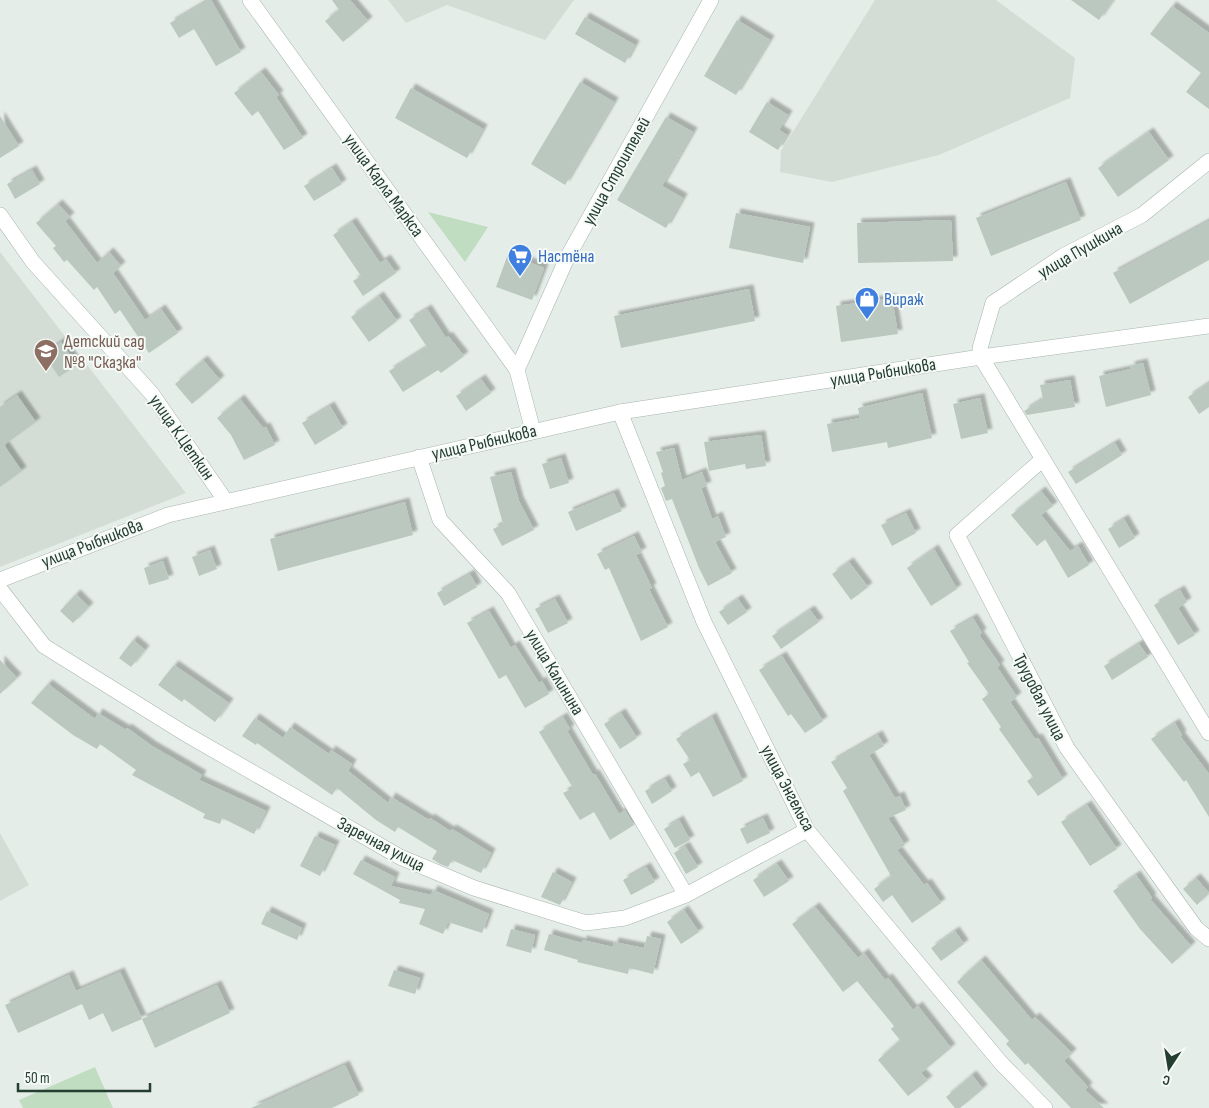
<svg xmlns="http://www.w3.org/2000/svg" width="1209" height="1108" viewBox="0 0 1209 1108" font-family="'Sofia Sans Condensed',sans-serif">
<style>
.built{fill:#d3ddd6}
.green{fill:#c0ddc1}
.building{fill:#bac8c0;filter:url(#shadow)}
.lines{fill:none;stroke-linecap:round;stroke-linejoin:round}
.minor-casing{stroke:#a8b5ae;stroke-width:16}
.tertiary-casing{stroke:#a8b5ae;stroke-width:16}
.minor{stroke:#fff;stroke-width:15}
.tertiary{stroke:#fff;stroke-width:15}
.labels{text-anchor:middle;stroke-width:4;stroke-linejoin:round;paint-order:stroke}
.street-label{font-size:18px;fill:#253e32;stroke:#f5faf7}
.shop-label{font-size:18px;fill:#366cbe;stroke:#f5faf7;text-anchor:start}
.education-label{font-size:18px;fill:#785e54;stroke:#f5faf7;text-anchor:start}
</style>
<defs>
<filter id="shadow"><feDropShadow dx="4.5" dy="-4.5" stdDeviation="1" flood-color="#0004"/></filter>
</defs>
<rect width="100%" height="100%" fill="#e5ede8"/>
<path class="built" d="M388,0H574L545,40L447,5L406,23Z
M875,0H996L1075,58L1070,98L939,155L832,182L780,172L781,151Z
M0,252L186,493L0,567Z
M0,833L29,885L0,901Z"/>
<path class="green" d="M428,212L488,227L465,262Z
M95,1067L113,1108H23L19,1100Z"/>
<path class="building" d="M209,0H211L241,52L216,66L194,29L179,38L170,23Z
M332,0H350L368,21L343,42L325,21L339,10Z
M1071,0H1113L1099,20Z
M1172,6L1209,33V109L1186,92L1201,73L1150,34Z
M585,17L635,45L625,63L575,34Z
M737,20L770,40L736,95L704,76Z
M261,72L279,95L276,97L303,138L284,150L258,111L252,116L234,93Z
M580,82L614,102L565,185L531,164Z
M411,88L483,129L467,158L395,118Z
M767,102L788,115L779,130L787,135L778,150L749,132Z
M0,116L19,146L0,158Z
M666,117L693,132L662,186L683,198L666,228L617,200Z
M1149,132L1169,160L1118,197L1098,168Z
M332,168L342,184L314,201L304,186Z
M32,170L40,184L15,199L7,184Z
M1066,182L1081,220L991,256L976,218Z
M58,204L70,217L65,221L97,263L109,252L121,266L113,273L145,320L161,309L178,333L149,353L120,310L115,314L97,287L94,290L67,260L64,262L53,248L56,246L36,223Z
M736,213L810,227L803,263L729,248Z
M951,220L953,261L858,263L857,223Z
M1209,221V260L1130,304L1113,273Z
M352,222L380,263L386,259L396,273L363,296L353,281L361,276L333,235Z
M508,254L544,268L532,300L496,287Z
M749,289L755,321L621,348L614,316Z
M379,296L397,321L369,342L351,317Z
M892,298L898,334L841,342L836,306Z
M427,309L446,338L448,336L464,356L441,373L438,370L403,392L389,371L427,347L409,320Z
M61,342L77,365L59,377L43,354Z
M203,360L220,380L192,404L175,384Z
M1143,363L1151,395L1106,407L1099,376L1131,369L1130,366Z
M481,379L491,393L466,411L456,396Z
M1070,380L1075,407L1027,415L1024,411L1043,399L1040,385Z
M1209,383V407L1199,414L1188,397Z
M922,393L932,438L888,448L887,442L832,452L827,424L860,418L858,408Z
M17,395L36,422L4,445L22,471L0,487V407Z
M980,398L988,433L961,439L953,404Z
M240,399L263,428L266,427L275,445L244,460L231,435L217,418Z
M330,406L343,428L315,445L302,423Z
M761,435L766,466L746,469L745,464L709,471L704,442Z
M1115,443L1122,455L1076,484L1068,472Z
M674,448L682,480L702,472L707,486L701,488L712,519L718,516L726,537L715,542L732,573L708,586L699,568L672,499L666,501L661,488L665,486L661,473L663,472L656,452Z
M561,458L569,483L550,489L542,464Z
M511,472L519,501L534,530L502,546L493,529L503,524L490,477Z
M1041,491L1053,506L1041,515L1070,551L1078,546L1089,565L1068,578L1045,539L1037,546L1011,515Z
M614,493L622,511L576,531L568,512Z
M405,502L413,535L278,571L270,539Z
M906,513L916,533L892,546L881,525Z
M1124,519L1135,538L1119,548L1108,529Z
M634,536L642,552L636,555L652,588L649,589L668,627L641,641L609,568L605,570L597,554Z
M934,549L957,589L931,606L907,568Z
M210,550L217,569L199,576L192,557Z
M163,561L169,579L149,585L144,568Z
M849,562L868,587L851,600L832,574Z
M470,574L477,587L444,606L437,593Z
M1180,590L1187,602L1178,608L1195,635L1178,645L1154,605Z
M76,594L89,607L73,623L60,611Z
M555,599L568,623L548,633L535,609Z
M738,599L747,612L728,625L719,612Z
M810,610L819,622L781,649L772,636Z
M489,611L511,648L515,645L539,683L542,681L549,694L525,708L506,675L499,679L467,623Z
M973,618L982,633L979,635L1000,665L997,667L1017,697L1010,702L1035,739L1038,738L1063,779L1038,796L1027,781L1033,777L999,729L1001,727L982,699L989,694L967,663L969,662L950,631Z
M133,640L145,650L131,667L119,658Z
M1139,644L1148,657L1112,680L1104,666Z
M782,656L823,721L805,733L791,714L788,716L759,670Z
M0,660L17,678L0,694Z
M174,665L229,703L215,722L184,699L182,702L158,685Z
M48,684L95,719L98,713L126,730L127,728L152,746L202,775L199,780L266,811L254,834L222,818L220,824L203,818L205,814L132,775L136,770L100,744L97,749L73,735L31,703Z
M621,713L637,738L620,749L604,724Z
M563,717L570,729L567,731L593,775L595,774L619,814L625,810L634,825L610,840L594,812L580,820L563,793L573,788L539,732Z
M712,717L743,781L713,797L699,772L691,777L683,764L690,760L676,739Z
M255,718L283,738L290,727L329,754L331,750L352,764L348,771L388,803L391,797L429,820L430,818L450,831L452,829L491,853L481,873L452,860L448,867L440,864L432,859L437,851L398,827L395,832L376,820L337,788L332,795L257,743L256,745L242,736Z
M1175,723L1182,735L1180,736L1209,774V817L1186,780L1184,782L1151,739Z
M878,735L884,746L869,755L895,798L900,796L906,810L888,818L905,845L897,850L924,885L927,883L941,903L912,923L892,895L883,902L874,889L891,876L843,791L847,788L831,762Z
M665,779L672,791L652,804L645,791Z
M1087,805L1117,849L1090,866L1061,822Z
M763,818L770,833L747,844L740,829Z
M679,820L690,840L675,848L664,829Z
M315,836L335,845L320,876L300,866Z
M685,846L698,867L686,874L674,853Z
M361,860L395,877L391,886L431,895L433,890L489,914L482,933L448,922L443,934L419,924L425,909L399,903L400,900L353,874Z
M777,864L789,881L764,897L753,880Z
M646,867L655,882L631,895L623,880Z
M553,872L572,882L560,905L541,897Z
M1136,875L1152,898L1150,899L1191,946L1172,964L1140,929L1113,891Z
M1196,878L1209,893L1197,905L1183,889Z
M815,907L858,958L864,953L885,980L888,978L913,1010L918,1006L951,1048L921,1073L928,1080L908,1096L878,1060L900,1040L891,1029L894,1026L857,981L843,992L792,924Z
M684,910L699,932L681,944L667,922Z
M267,911L302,928L297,940L261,924Z
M511,929L535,935L531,953L506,946Z
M955,931L964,944L941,961L931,948Z
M549,934L582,943V940L613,947L614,942L644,948L647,936L661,939L653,974L629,968L628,974L577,962L578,960L544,950Z
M981,960L1032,1020L1035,1017L1072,1053L1064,1061L1088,1087L1085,1090L1104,1108H1071L1028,1063L1025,1065L1006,1044L1009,1041L957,982Z
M394,970L420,978L415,994L388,986Z
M120,972L142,1019L112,1032L103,1013L89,1020L82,1004L18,1033L5,1005L69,975L76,991Z
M217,985L230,1013L155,1048L142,1019Z
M345,1065L359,1095L332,1108H251Z
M972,1075L983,1089L960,1108H955L946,1097Z"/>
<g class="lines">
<defs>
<path id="minor" d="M250,0L517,370
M1209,161L1142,215L1063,256L993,303L980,348L981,357L1209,733
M0,215L33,262L152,394L225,500
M620,412L704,622L807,830L1001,1063L1045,1108
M533,431L517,370L567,258L711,0
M419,457L440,520L508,593L686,895
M1043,459L957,535L1067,748L1196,928L1209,939
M0,589L44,646L184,733L400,857L474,888L586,923L625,918L686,895L807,830"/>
<path id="tertiary" d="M0,580L168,515L620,412L981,357L1209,326"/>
</defs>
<use href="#minor" class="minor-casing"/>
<use href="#tertiary" class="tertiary-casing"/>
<use href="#minor" class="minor"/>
<use href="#tertiary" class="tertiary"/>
</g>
<defs>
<symbol id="supermarket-pin" viewBox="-11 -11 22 30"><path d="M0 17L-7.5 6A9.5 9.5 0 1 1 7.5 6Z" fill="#3f7fe0" stroke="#f5faf7"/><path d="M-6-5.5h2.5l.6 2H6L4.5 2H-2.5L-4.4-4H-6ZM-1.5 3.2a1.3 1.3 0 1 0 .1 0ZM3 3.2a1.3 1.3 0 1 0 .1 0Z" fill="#fff"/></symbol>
<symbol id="shop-pin" viewBox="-11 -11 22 30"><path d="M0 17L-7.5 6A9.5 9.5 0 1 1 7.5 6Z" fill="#3f7fe0" stroke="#f5faf7"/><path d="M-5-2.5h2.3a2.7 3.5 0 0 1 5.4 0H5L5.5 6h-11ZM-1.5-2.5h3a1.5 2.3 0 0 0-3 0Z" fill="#fff"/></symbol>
<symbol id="school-pin" viewBox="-11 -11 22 30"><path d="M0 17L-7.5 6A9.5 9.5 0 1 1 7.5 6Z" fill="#8d6e63" stroke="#f5faf7"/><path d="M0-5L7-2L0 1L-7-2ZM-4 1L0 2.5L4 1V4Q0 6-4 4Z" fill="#fff"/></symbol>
</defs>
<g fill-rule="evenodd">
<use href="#supermarket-pin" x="506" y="242" width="28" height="38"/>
<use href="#shop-pin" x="853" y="285" width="28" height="38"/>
<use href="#school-pin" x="32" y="337" width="28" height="38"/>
</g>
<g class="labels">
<g class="street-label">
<text transform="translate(616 171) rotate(-61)" y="6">улица Строителей</text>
<text transform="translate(384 185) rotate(54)" y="6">улица Карла Маркса</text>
<text transform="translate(1080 250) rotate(-30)" y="6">улица Пушкина</text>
<text transform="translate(883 372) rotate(-9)" y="6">улица Рыбникова</text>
<text transform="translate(182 437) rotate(55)" y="6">улица К.Цеткин</text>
<text transform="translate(484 442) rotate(-13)" y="6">улица Рыбникова</text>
<text transform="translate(92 543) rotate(-21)" y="6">улица Рыбникова</text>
<text transform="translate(555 672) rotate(59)" y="6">улица Калинина</text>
<text transform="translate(1040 697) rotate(63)" y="6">Трудовая улица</text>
<text transform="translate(788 788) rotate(62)" y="6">улица Энгельса</text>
<text transform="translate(381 844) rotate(28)" y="6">Заречная улица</text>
</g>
<g class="shop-label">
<text x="538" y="262">Настёна</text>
<text x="884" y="305">Вираж</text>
</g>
<g class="education-label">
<text x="64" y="347">Детский сад<tspan x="64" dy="21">№8 "Сказка"</tspan></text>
</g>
</g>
<g transform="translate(1169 1068) rotate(192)" stroke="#f5faf7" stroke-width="4" paint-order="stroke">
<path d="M0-4L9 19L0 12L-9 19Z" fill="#253e32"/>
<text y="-8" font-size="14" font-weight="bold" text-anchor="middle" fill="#253e32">С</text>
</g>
<path d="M18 1083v8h132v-8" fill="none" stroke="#253e32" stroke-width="2.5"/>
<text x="25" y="1083" font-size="15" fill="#253e32" stroke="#f5faf7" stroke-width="4" paint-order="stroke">50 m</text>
</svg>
